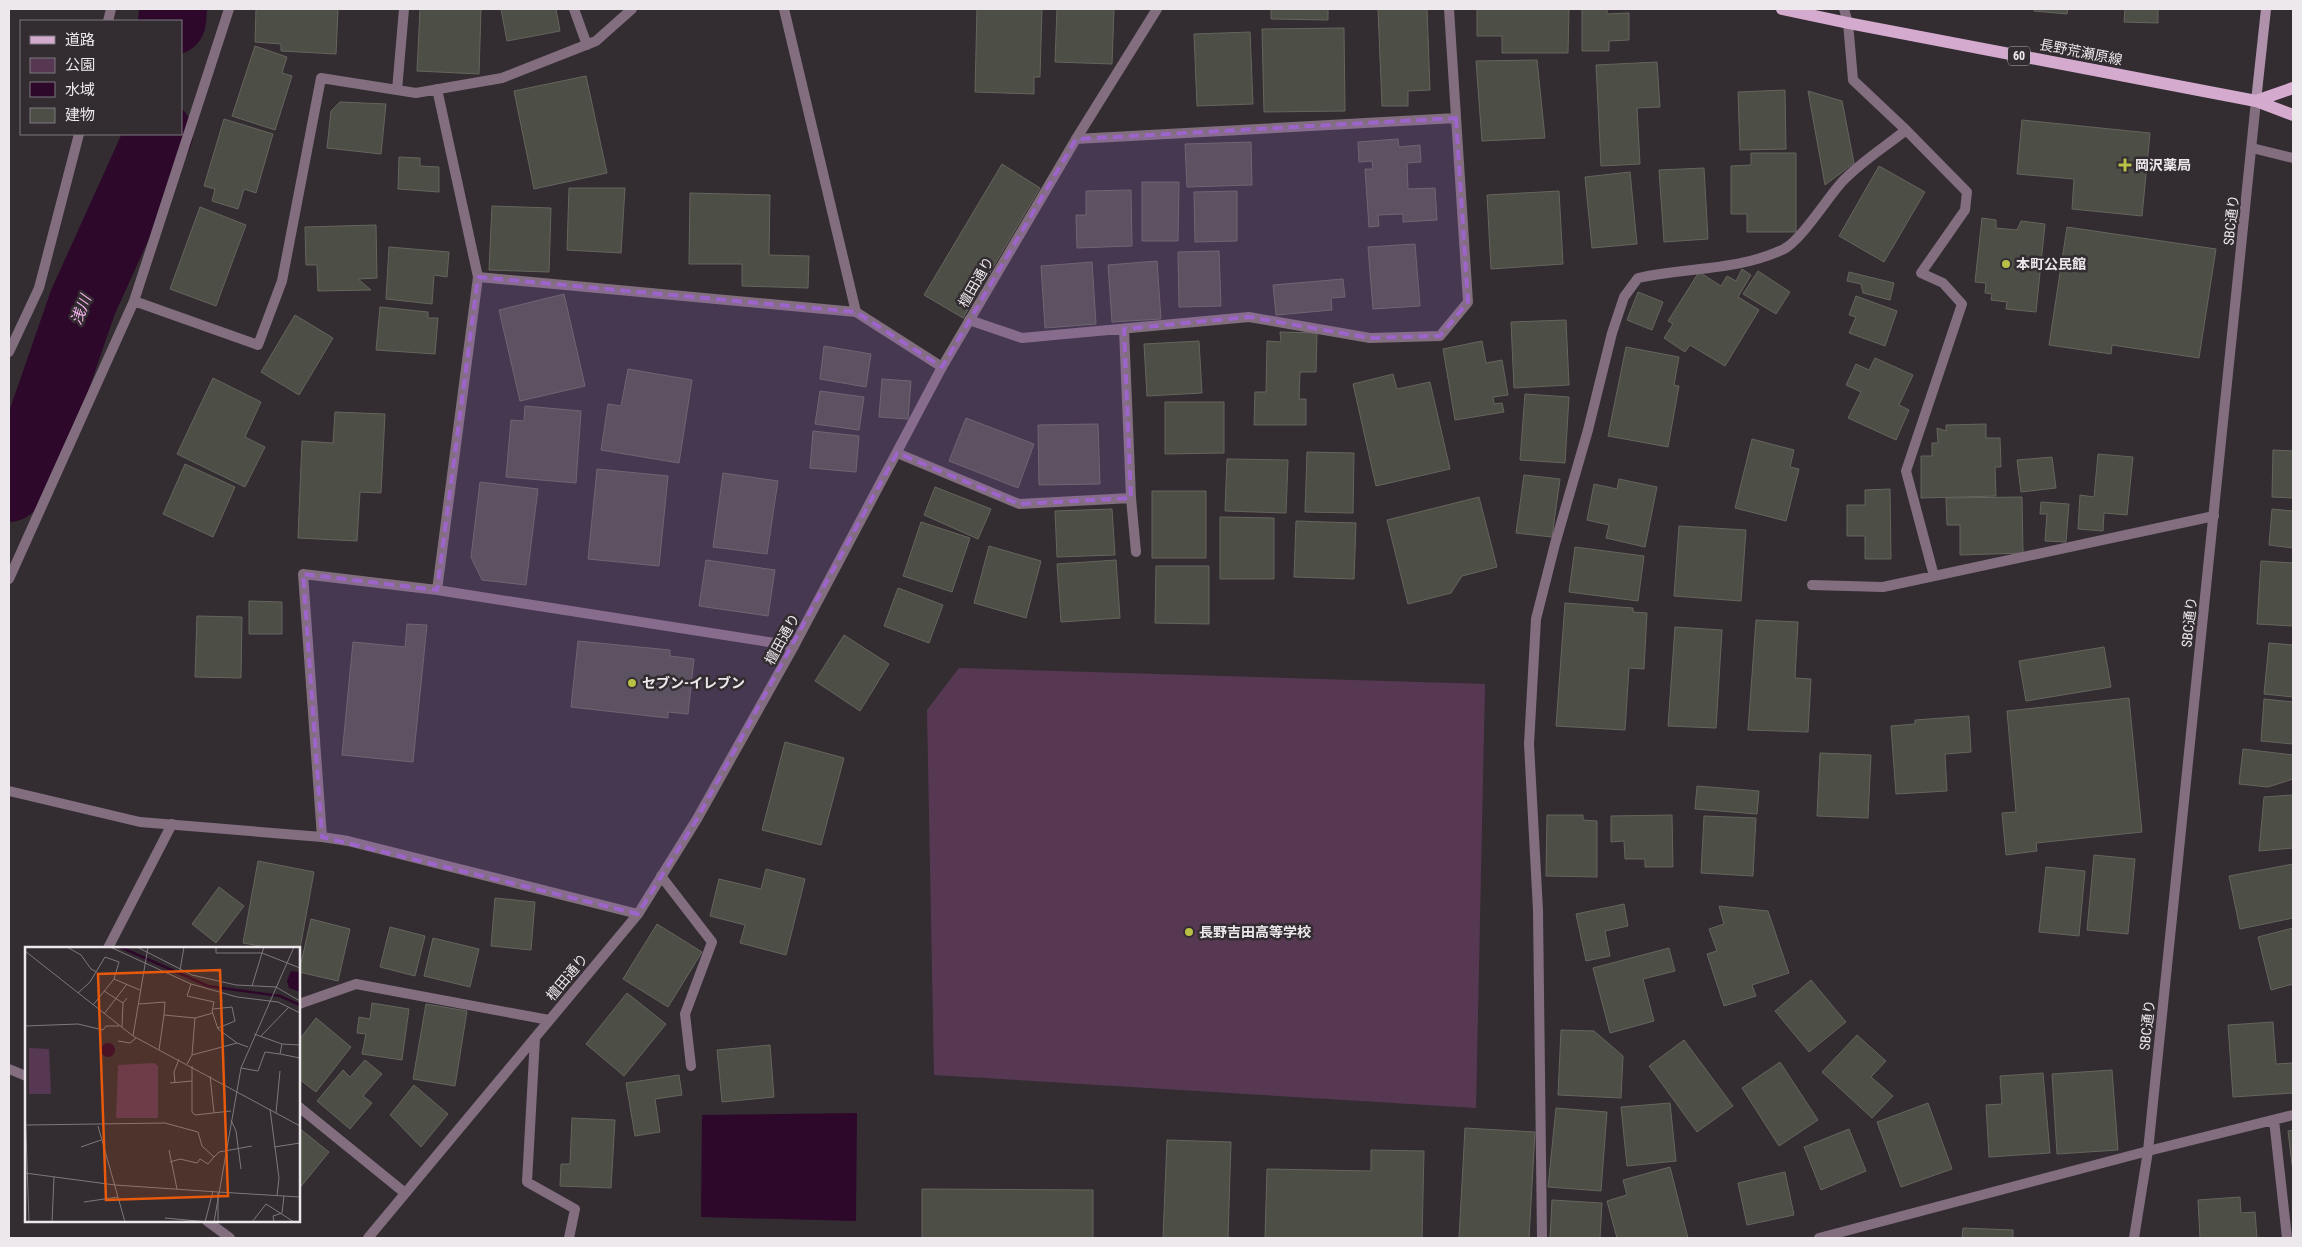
<svg xmlns="http://www.w3.org/2000/svg" width="2302" height="1247" viewBox="0 0 2302 1247" font-family="'Roboto Condensed','Noto Sans JP',sans-serif">
<style>
.green{fill:#573853}
.water{fill:#2d082a}
.lines{fill:none;stroke-linecap:round;stroke-linejoin:round}
.river{stroke:#2d082a;stroke-width:68}
.building{fill:#4d4e46;stroke:#65655d}
.minor{stroke:#826e7f;stroke-width:10}
.tertiary{stroke:#826e7f;stroke-width:10}
.secondary{stroke:#b091ab;stroke-width:10}
.primary{stroke:#d4abce;stroke-width:12}
.marked{fill:#9d64cc;fill-opacity:0.2;stroke:#9d64cc;stroke-width:4;stroke-dasharray:10 6;stroke-linejoin:round}
.poi-dot{fill:#b9c046;stroke:#332d32;stroke-width:2}
.labels{text-anchor:middle;stroke-width:5;stroke-linejoin:round;paint-order:stroke}
.shield{fill:#332d32;stroke:#b4b0b4;stroke-width:1}
.shield-label{font-size:12px;font-weight:bold;fill:#ece8eb}
.street-label{font-size:14px;fill:#ece8eb;stroke:#332d32}
.poi-label{font-size:14px;font-weight:bold;fill:#ece8eb;stroke:#332d32;text-anchor:start}
.water-label{font-size:15px;font-style:italic;fill:#f7b4ee;stroke:#332d32}
.inset-river{fill:none;stroke:#2d082a;stroke-width:2.5}
.inset-road{fill:none;stroke:#7d787c;stroke-width:1}
.view{fill:#e8590c;fill-opacity:0.15;stroke:#e8590c;stroke-width:2.5}
.inset-edge{fill:none;stroke:#ece8eb;stroke-width:2.5}
</style>
<rect width="100%" height="100%" fill="#332d32"/>
<path class="green" d="M959,668L1485,684L1476,1108L934,1075L927,710Z"/>
<path class="water" d="M857,1113L856,1221L701,1217L702,1115Z"/>
<g class="lines">
<path class="river" d="M172,21L173,9
M9,488L39,429L83,302L159,134"/>
</g>
<path class="building" d="M256,9H338L336,54L281,51V44L255,42Z
M420,9H481L479,74L417,71Z
M501,9H556L560,31L507,41Z
M977,9H1042L1040,77H1034V94L975,92Z
M1057,9H1114L1112,64L1055,62Z
M1271,9H1328V20L1271,19Z
M1378,9H1427L1430,90L1408,91V106H1382Z
M1477,9H1569L1568,53H1502V36H1477Z
M1582,9H1607V14L1629,13V40L1609,41V51H1582Z
M2034,9H2068L2067,14L2034,11Z
M2125,9H2158V23L2124,22Z
M1344,28L1345,111L1264,112L1262,29Z
M1250,32L1253,104L1197,106L1194,34Z
M255,46L287,57L282,73L292,76L275,130L232,116Z
M1537,60L1545,138L1482,141L1476,61Z
M1657,62L1660,107L1637,108L1640,164L1601,166L1596,65Z
M586,76L607,173L534,189L514,91Z
M1785,90L1786,149L1740,150L1738,92Z
M1808,91L1842,101L1854,163L1825,185Z
M340,102L386,104L381,154L327,148L331,111Z
M224,119L273,134L256,193L244,189L238,209L212,201L215,189L204,186Z
M2022,120L2150,133L2142,216L2072,209L2074,179L2017,174Z
M1398,139L1399,147L1420,145L1421,162L1407,163L1408,189L1435,188L1437,220L1403,222V214L1378,215L1379,226L1369,227L1365,169H1373L1372,161L1359,162L1358,142Z
M1251,142L1252,185L1187,187L1185,144Z
M1751,153H1796V232H1747V214H1731V166L1751,165Z
M399,157L420,158V166L439,167V192L398,189Z
M1002,164L1040,188L963,318L924,295Z
M1879,166L1925,192L1884,262L1839,236Z
M1704,168L1708,239L1664,242L1659,170Z
M1630,172L1637,244L1592,248L1585,177Z
M1142,182H1179L1178,241H1142Z
M569,188H625L621,253L567,250Z
M1131,190L1132,246L1077,248L1076,215H1086V191Z
M1237,191V241L1195,242L1194,192Z
M1559,191L1563,264L1491,269L1487,195Z
M690,193L770,195L769,255L809,256L808,288L742,286V264H689Z
M492,206L551,208L549,272L489,270Z
M200,207L246,225L216,306L170,289Z
M1982,218L1996,220V228L2017,230L2021,221L2045,224L2036,312L2006,309L2007,302L1991,300L1992,294L1985,293L1986,283L1975,282Z
M376,225L377,278L358,279L371,290L318,291L317,265H306L305,227Z
M2067,227L2216,249L2199,358L2112,345L2111,354L2049,345Z
M1415,244L1420,306L1373,309L1368,247Z
M389,247L449,252L447,277L434,275L432,304L386,299Z
M1219,251L1221,306L1179,307L1178,252Z
M1157,261L1161,319L1112,322L1108,265Z
M1092,262L1096,324L1045,328L1041,266Z
M1742,269L1751,275L1738,297L1759,310L1725,366L1690,345L1685,352L1664,338L1673,324L1668,321L1699,272L1721,286L1727,276L1736,281Z
M1758,271L1790,292L1776,314L1743,294Z
M1849,272L1894,283L1890,300L1863,293L1861,284L1847,281Z
M1343,279L1345,297L1331,298L1332,310L1276,315L1273,285Z
M1638,292L1663,302L1652,330L1627,320Z
M564,294L585,386L520,401L499,310Z
M1856,296L1897,311L1885,346L1849,333L1856,317L1849,315Z
M380,307L428,312V318H438L435,354L376,350Z
M295,315L333,338L299,395L261,372Z
M1566,320L1569,385L1514,388L1511,322Z
M1280,332L1317,333L1316,372H1300L1299,399H1306V425H1254L1255,392H1266L1267,341L1281,342Z
M1199,341L1202,393L1147,396L1144,344Z
M1482,341L1486,363L1502,360L1508,395L1493,397L1494,404L1502,403L1504,412L1455,420L1443,349Z
M824,346L871,354L866,387L820,379Z
M1626,347L1679,357L1674,385L1679,386L1668,447L1608,436Z
M1875,358L1913,375L1899,405L1909,410L1896,440L1848,418L1861,392L1846,385L1856,364L1869,370Z
M628,369L692,380L679,463L601,450L608,404L621,406Z
M1393,374L1397,389L1430,382L1450,469L1376,486L1353,384Z
M213,378L261,402L245,437L265,447L245,487L177,454Z
M882,379L911,381L908,419L879,417Z
M820,391L864,397L859,430L815,424Z
M1525,394L1569,397L1565,463L1520,460Z
M1165,402H1224V453L1165,454Z
M525,406L581,411L576,483L506,477L511,420L524,421Z
M335,412L385,414L381,493L360,492L357,541L298,538L302,441L333,443Z
M966,418L1034,444L1018,488L949,461Z
M1098,424L1100,484L1039,485L1038,425Z
M1986,424V438H2000L2001,467H1995L1996,496L1921,498V456H1932V443H1938L1937,428L1946,431V425Z
M813,431L859,436L856,472L810,468Z
M1752,439L1794,450L1790,467L1799,469L1786,521L1735,508Z
M2293,445V498L2272,497L2273,450L2293,451Z
M1307,452L1354,453L1353,513L1305,512Z
M2098,454L2133,457L2127,515L2104,513L2103,531L2078,529L2080,495L2094,497Z
M2052,457L2056,488L2021,492L2017,460Z
M1227,459L1288,460L1286,513L1225,511Z
M185,464L235,487L213,537L163,514Z
M597,469L668,476L659,566L588,559Z
M723,473L778,481L767,554L713,547Z
M1524,475L1560,479L1552,537L1516,533Z
M1619,479L1657,487L1645,547L1606,538L1609,525L1587,520L1594,484L1617,489Z
M480,482L538,489L526,585L482,580L471,557Z
M935,487L991,509L978,539L924,515Z
M1890,489L1891,559H1865V536H1847V505H1865V490Z
M1152,491H1206V558H1152Z
M1479,497L1497,567L1462,576L1451,593L1408,604L1387,520Z
M2022,497L2023,553L1960,555V525H1947L1946,498Z
M2041,502L2069,504L2066,542L2045,541L2047,514H2040Z
M1112,509L1115,555L1057,557L1055,511Z
M2272,509L2293,511V548L2269,545Z
M1220,517L1274,518V579H1220Z
M1296,521L1356,523L1354,579L1294,577Z
M921,522L970,538L952,592L903,576Z
M1679,526L1746,530L1741,601L1674,596Z
M989,546L1041,561L1026,618L974,603Z
M1575,547L1644,556L1638,601L1569,592Z
M706,560L775,570L768,616L699,606Z
M1116,560L1120,618L1061,622L1057,564Z
M2261,561L2293,563V626L2257,624Z
M1156,566H1209V624L1155,623Z
M898,588L943,605L929,643L884,626Z
M249,601L282,602V634H249Z
M1565,603L1633,608V612L1647,613L1644,669L1629,668L1625,730L1556,726Z
M197,616L242,617L241,678L195,677Z
M1756,620L1798,622L1795,678L1811,679L1808,732L1748,730Z
M407,624L427,625L413,762L342,755L353,642L405,647Z
M1675,627L1722,630L1716,728L1668,726Z
M844,635L889,664L860,711L815,681Z
M578,641L670,650V656L694,659L688,714L668,712V718L571,707Z
M2269,643L2293,645V697L2264,694Z
M2104,647L2111,687L2026,701L2019,661Z
M2129,698L2142,832L2036,843L2037,851L2006,855L2002,813L2016,812L2007,711Z
M2264,699L2293,702V744L2261,741Z
M1969,716L1971,752L1945,754L1947,791L1896,794L1891,726L1915,724V720Z
M785,742L844,758L821,845L762,830Z
M2243,749L2293,755V779L2268,787L2239,784Z
M1820,753L1871,755L1868,818L1817,816Z
M1697,786L1759,791L1757,814L1695,809Z
M2293,795V848L2259,851L2264,797Z
M1547,815H1583V820L1597,821V877L1546,876Z
M1672,815L1673,867H1645V859H1625L1624,841L1611,842V816Z
M1704,816L1756,818L1753,876L1701,873Z
M2094,855L2135,859L2128,934L2087,930Z
M258,861L314,872L299,954V948H271L243,943Z
M2293,864V918L2240,929L2229,876Z
M2046,867L2085,871L2079,936L2039,932Z
M766,869L805,879L786,955L740,943L745,925L710,916L719,879L761,889Z
M219,887L244,906L216,943L192,924Z
M495,898L535,902L531,950L491,946Z
M1624,904L1628,926L1605,931L1610,956L1586,961L1576,914Z
M1719,906L1768,911L1789,973L1752,985L1756,996L1724,1006L1707,954L1717,951L1709,929L1724,924Z
M311,919L350,929L338,981L299,972Z
M657,924L702,952L668,1007L623,979Z
M390,927L425,936L415,976L380,967Z
M2293,928V984L2271,990L2258,937Z
M433,938L479,949L470,987L424,976Z
M1669,948L1675,971L1643,979L1654,1021L1610,1033L1593,968Z
M1811,980L1846,1022L1809,1052L1775,1011Z
M627,993L666,1024L624,1076L586,1044Z
M372,1003L409,1009L402,1060L362,1054L366,1034L357,1033L359,1017L370,1019Z
M426,1004L467,1011L455,1086L413,1079Z
M316,1018L351,1047L316,1092L299,1079V1040Z
M2273,1022L2276,1064L2293,1063V1093L2233,1097L2228,1025Z
M1561,1030L1594,1031L1623,1056L1621,1098L1558,1095Z
M1857,1035L1886,1061L1871,1077L1893,1096L1872,1118L1822,1072Z
M1684,1040L1733,1106L1697,1132L1649,1066Z
M770,1045L774,1097L722,1102L717,1050Z
M365,1060L382,1074L363,1096L372,1103L350,1129L317,1101L343,1070L350,1077Z
M1780,1062L1818,1120L1779,1146L1742,1088Z
M2112,1070L2118,1150L2057,1154L2052,1074Z
M2043,1073L2050,1153L1989,1157L1986,1105L2002,1104L2000,1076Z
M679,1075L682,1095L655,1099L660,1132L635,1136L626,1083Z
M414,1085L448,1114L421,1147L390,1115Z
M1670,1103L1676,1161L1627,1166L1621,1107Z
M1928,1103L1952,1169L1901,1187L1877,1122Z
M1556,1108L1607,1112L1601,1191L1548,1187Z
M572,1118L615,1120L611,1188L560,1186L561,1164H570Z
M299,1128L329,1152L299,1189Z
M1465,1128L1535,1132L1529,1238H1459Z
M1849,1129L1866,1171L1821,1190L1804,1147Z
M2293,1130V1172L2288,1131Z
M1167,1140L1231,1142L1228,1238H1163Z
M1371,1150L1424,1151L1422,1238H1265L1267,1169L1371,1171Z
M1670,1167L1688,1238H1617L1607,1201L1627,1195L1623,1180Z
M1785,1172L1794,1215L1747,1225L1738,1183Z
M922,1189L1093,1190V1238H922Z
M2240,1197L2241,1213L2255,1212L2257,1238H2200L2198,1200Z
M1552,1200L1602,1203L1600,1238H1550Z
M1963,1228L2013,1230V1238H1962Z"/>
<g class="lines">
<path class="minor" d="M574,9L587,45
M784,9L856,312L942,367
M108,21L111,9
M437,89L478,277
M397,90L404,9
M1906,130L1967,192L1965,210L1921,273L1943,283L1962,304L1906,471L1934,576
M1076,139L1456,118
M2252,148L2293,158
M134,301L258,345L282,281L321,78L416,93L502,78L596,41L632,9
M969,320L1022,338L1249,317L1370,338L1440,336L1468,302L1449,9
M1124,329L1131,498L1136,552
M9,352L39,288L79,134
M897,453L1019,504L1131,498
M9,579L134,301L229,9
M1812,585L1883,587L2214,516
M794,646L437,590L478,277L856,312
M322,837L303,574L437,590
M661,876L712,942L685,1014L691,1066
M108,948L172,824
M299,1004L356,984L549,1020
M535,1038L527,1182L575,1209L569,1238
M9,1069L26,1076
M299,1107L405,1193
M2274,1120L2287,1238
M207,1221L230,1238
M1542,1238L1538,910L1529,744L1536,619L1555,544L1588,430L1612,333L1624,297L1638,278C1686,267 1739,271 1784,249C1801,240 1826,200 1841,183C1859,163 1885,147 1906,130L1853,80L1848,23L1844,9
M1819,1238L2148,1151L2293,1115"/>
<path class="tertiary" d="M9,791L140,822L322,837L348,841L638,914
M368,1238L638,914L697,819L794,646L942,367L1076,139L1157,9
M2134,1238L2148,1151L2256,101"/>
<path class="secondary" d="M2256,101L2266,9"/>
<path class="primary" d="M1782,9L1848,23L2256,101L2293,115
M2256,101L2293,88"/>
</g>
<path class="marked" d="M1456,118L1468,302L1440,336L1370,338L1249,317L1124,329L1131,498L1019,504L897,453L697,819L638,914L322,837L303,574L437,590L478,277L856,312L942,367L1076,139Z"/>
<g class="poi-dot">
<path d="M2122.5 157.5h5v5h5v5h-5v5h-5v-5h-5v-5h5z"/>
<circle cx="2006" cy="264" r="5"/>
<circle cx="632" cy="683" r="5"/>
<circle cx="1189" cy="932" r="5"/>
</g>
<g class="labels">
<rect class="shield" x="2008" y="46.5" width="22" height="19" rx="4"/>
<g class="shield-label">
<text x="2019" y="60">60</text>
</g>
<g class="street-label">
<text transform="translate(2081 52) rotate(11)" y="5">長野荒瀬原線</text>
<text transform="translate(2231 220) rotate(-84)" y="5">SBC通り</text>
<text transform="translate(976 282) rotate(-60)" y="5">檀田通り</text>
<text transform="translate(2189 622) rotate(-84)" y="5">SBC通り</text>
<text transform="translate(782 639) rotate(-61)" y="5">檀田通り</text>
<text transform="translate(567 977) rotate(-50)" y="5">檀田通り</text>
<text transform="translate(2147 1025) rotate(-84)" y="5">SBC通り</text>
</g>
<g class="poi-label">
<text x="2135" y="170">岡沢薬局</text>
<text x="2016" y="269">本町公民館</text>
<text x="642" y="688">セブン-イレブン</text>
<text x="1199" y="937">長野吉田高等学校</text>
</g>
<g class="water-label">
<text transform="translate(81 310) rotate(-69)" y="5">浅川</text>
</g>
</g>
<g transform="translate(25 947)">
<rect width="275" height="275" fill="#332d32"/>
<path d="M4,101L24,102L26,147H4ZM129,116L133,119V171H91L93,118Z" fill="#573853"/>
<path d="M266,24L275,25V45L264,41L262,34ZM76 103a7 7 0 1 1 14 0a7 7 0 1 1-14 0Z" fill="#2d082a"/>
<path class="inset-river" d="M95,0L183,39L255,49L275,58"/>
<path class="inset-road" d="M42,0L56,8L66,22L72,25M85,0L166,37L212,50L253,55L275,66M112,0L167,28L211,38L251,40L275,54M191,0V6H237L239,0M0,4L108,89L275,179M155,23L159,0M89,32L115,43M166,37L162,49L189,55L187,64L193,82L212,96M227,39L237,6L275,21M79,44L98,56M53,46L65,35L80,10L94,15L89,32L68,58M114,57L140,55L139,68M188,62L207,60L210,74L193,81M79,67L102,37M170,71L188,66M0,79L53,77L78,83L81,79H94M97,80L98,56L102,51M108,89L123,0M236,89L264,60M93,94L105,96L111,91M257,97L275,98M134,103L139,68L170,71L167,108M255,107L275,111M162,117L167,108L212,96L223,100M167,119V165L170,168L206,164M216,121L233,124L240,105L255,107L257,97L229,87M185,129L189,166M145,136L167,134M150,136L149,125L154,112M0,157L4,275M245,162L254,231L252,249M251,166L255,124M206,173L211,184L216,222M2,178L140,176L173,185L177,199L189,210L194,205L227,199M73,179L100,275M56,200L76,193M249,200L275,196M144,203L152,242M145,215L155,212L172,216L175,212L183,217L189,210M0,226L90,238L193,245M193,245L275,250M59,255L93,250M140,271L183,275M27,275L29,230M180,275L188,244M189,275L216,121L269,0M193,275V245M227,275L241,257L269,275M249,275L248,269L257,266L259,249"/>
<path class="view" d="M195,23L203,249L81,253L73,27Z"/>
<rect width="275" height="275" class="inset-edge"/>
</g>
<rect width="2302" height="1247" fill="none" stroke="#ece8eb" stroke-width="20"/>
<rect x="20" y="20" width="162" height="115" fill="#332d32" stroke="#7d787c"/>
<rect x="30" y="36" width="25" height="8" fill="#d4abce" stroke="#7d787c"/>
<text x="65" y="45" font-size="15" fill="#ece8eb">道路</text>
<rect x="30" y="58" width="25" height="15" fill="#573853" stroke="#7d787c"/>
<text x="65" y="70" font-size="15" fill="#ece8eb">公園</text>
<rect x="30" y="82" width="25" height="15" fill="#2d082a" stroke="#7d787c"/>
<text x="65" y="95" font-size="15" fill="#ece8eb">水域</text>
<rect x="30" y="108" width="25" height="15" fill="#4d4e46" stroke="#7d787c"/>
<text x="65" y="120" font-size="15" fill="#ece8eb">建物</text>
</svg>
